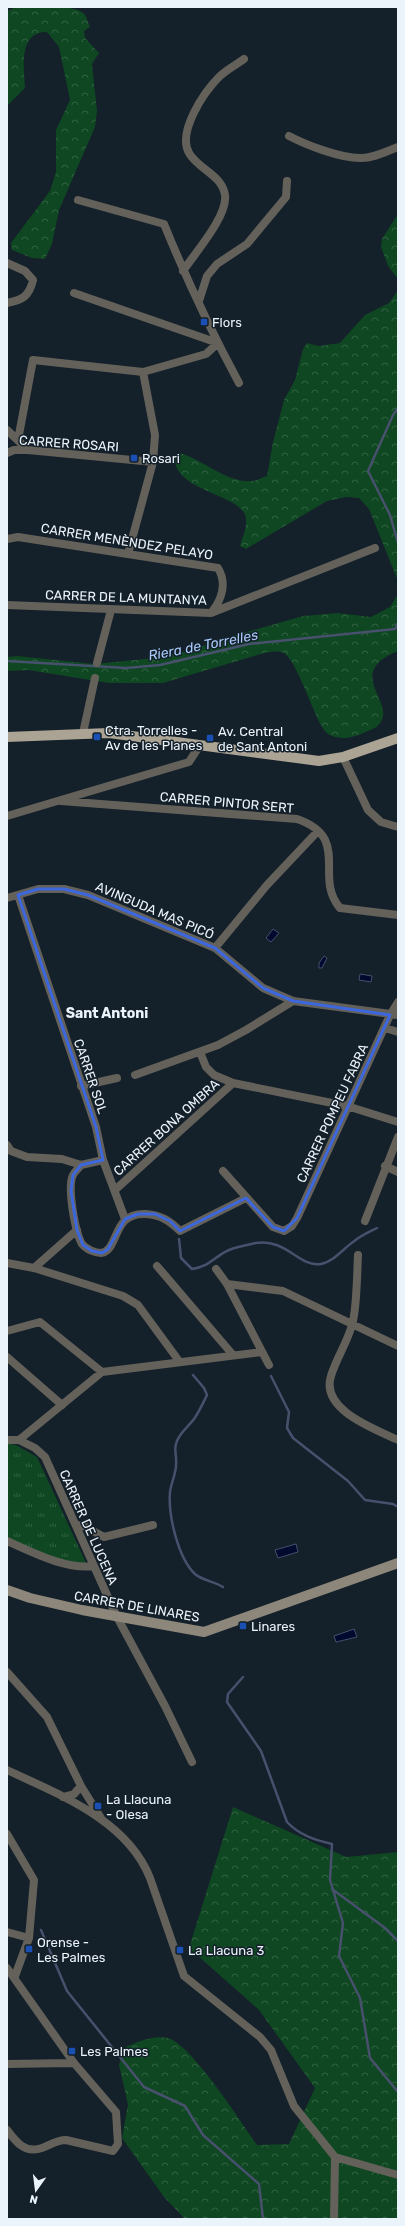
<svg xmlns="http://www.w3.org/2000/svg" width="405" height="2226" viewBox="0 0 405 2226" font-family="Rubik,sans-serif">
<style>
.grass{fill:url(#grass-tufts)}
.forest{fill:url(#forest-crowns)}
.water{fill:#00092e;stroke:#47506c}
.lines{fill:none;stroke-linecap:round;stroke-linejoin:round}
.stream{stroke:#47506c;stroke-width:2.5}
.street{stroke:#64615a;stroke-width:8}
.secondary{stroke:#8c867b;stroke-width:10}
.primary{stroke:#aba495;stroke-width:10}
.marked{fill:none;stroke:#3c67dd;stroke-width:3;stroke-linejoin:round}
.transit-dot{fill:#1a4fb4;stroke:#14202a;stroke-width:1.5}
.labels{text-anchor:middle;stroke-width:3;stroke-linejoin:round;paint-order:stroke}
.poi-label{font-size:13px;fill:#ecf4fb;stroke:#14202a;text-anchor:start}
.street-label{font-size:13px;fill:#ecf4fb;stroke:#14202a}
.water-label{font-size:14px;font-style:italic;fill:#a9cafb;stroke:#14202a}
.neighbourhood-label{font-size:14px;font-weight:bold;fill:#ecf4fb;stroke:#14202a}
</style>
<defs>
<pattern id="grass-tufts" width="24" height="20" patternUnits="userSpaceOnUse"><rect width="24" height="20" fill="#0e4721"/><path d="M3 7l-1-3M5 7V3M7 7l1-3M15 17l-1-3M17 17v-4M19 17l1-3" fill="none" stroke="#316242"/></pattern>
<pattern id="forest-crowns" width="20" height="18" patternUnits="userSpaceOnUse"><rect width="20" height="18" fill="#0e4721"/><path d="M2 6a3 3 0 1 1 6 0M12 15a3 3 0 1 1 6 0" fill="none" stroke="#316242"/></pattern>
</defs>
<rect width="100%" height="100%" fill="#14202a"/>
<path class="grass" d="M7,1443L16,1445L37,1457L88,1567L75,1565L7,1541Z"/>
<path class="forest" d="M16,7C30,7 77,3 85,15C87,18 88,23 90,27L84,31L85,38L99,53L92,64L97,111L95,127L59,210L52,244L45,259L32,258L12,250L11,243L50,191L56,172V130L70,100L59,47L47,32C18,31 24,69 25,88L7,106V11Z
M398,214V279L388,266L381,247L382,239Z
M398,290V581L369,509L359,498L346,497L327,501L246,549L240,546C242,538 247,528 246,519C245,494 172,492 175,457L180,453C204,460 226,483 252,481C257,481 263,477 267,476L273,442L284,400L295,380L303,349L307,343L319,346L340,343L365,315L389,303Z
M398,594V651C339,675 405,706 375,728C365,732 356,737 346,738C338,738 329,737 324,730C313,714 297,662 285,654C280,650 270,652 264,653L163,683H109L28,670L7,671V657L17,656L94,664L155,658L189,651L222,639L303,616L338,613L371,617L390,607Z
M233,1807L346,1857L398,1852V2219H185L164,2197L122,2138L128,2105L119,2065L124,2048C137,2042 153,2035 168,2038C191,2044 242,2123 257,2145L289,2144L315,2088L259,2010L189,1948Z"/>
<path class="water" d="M273,929L279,933L271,942L266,938Z
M324,956L327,958L322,968H319V963Z
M360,974L372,976L371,982L359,980Z
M296,1544L298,1552L278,1558L275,1550Z
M354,1629L357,1637L336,1642L334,1636Z"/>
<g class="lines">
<path class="stream" d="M398,408L393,415L368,471L390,515L398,543
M7,661L126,668L160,665L249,644L395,629L398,623
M179,1239L181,1258L192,1269C211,1266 215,1256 229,1250C237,1247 247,1245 256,1243C286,1238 300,1268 321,1264C333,1262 343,1249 353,1242C360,1236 369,1232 377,1228
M193,1375L204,1388L207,1395C203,1403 199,1412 194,1419C188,1427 178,1434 176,1444C174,1450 177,1458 176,1465C176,1474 171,1483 170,1492C168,1515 178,1558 195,1574C203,1581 214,1581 223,1587
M271,1376L289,1412L287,1428L293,1438L348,1481L365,1500L393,1504L398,1507
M243,1677L228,1694L227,1702L261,1751L287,1822C299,1835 315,1840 332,1844L330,1880L343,1923L339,1956L360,1998L370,2058L398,2092
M332,1889L385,1928L398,1941
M41,1930L67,1991L144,2087L185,2106L203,2135L259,2184L263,2219"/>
<path class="street" d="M289,136C306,145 340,158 360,158C372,159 387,151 398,147
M78,200L164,224C186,278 211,331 239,383
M7,263L25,271L33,280C29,297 22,300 7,303
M183,271C195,253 228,216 225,195C222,175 198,169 189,153C177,132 204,92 219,77C226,70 236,65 244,59
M74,293L218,343
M199,301L207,276L217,264L247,244L286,197L287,181
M7,430L28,450
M18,440L33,360L143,372L206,354L218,343
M7,453L14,450H28L153,462
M7,539L18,537L218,568C227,583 222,599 212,612
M128,554L153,462L155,435L143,372
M7,605L211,613L375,548
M97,663L111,610
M83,733L95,678
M343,757L368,810L381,822L398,827
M61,801L297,819C352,838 313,877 340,908L398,915
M7,816L189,762L200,745
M18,895L96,1127L103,1160L125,1219
M7,898L38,889H64L88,895L215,948L263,988L293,1001L398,1015
M215,948L267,885L318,831
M385,1028L398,1032
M200,1052L206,1067L214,1075L233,1083L347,1106L398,1122
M135,1075L218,1045L246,1030L293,1001
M81,1086L117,1078
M7,1145L11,1151L27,1157L62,1159L81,1165L103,1160
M81,1165C79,1168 75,1171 73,1175C67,1187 75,1232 82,1244C86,1249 95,1253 101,1253C120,1250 111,1212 146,1214C161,1215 170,1221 180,1231L246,1198
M385,1166L398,1172
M223,1171L273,1227L284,1231L292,1226L297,1218L390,1015L398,1002
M115,1190L233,1083
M365,1221L398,1137
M358,1255C357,1273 357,1309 352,1325C347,1343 336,1359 331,1376C320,1410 375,1429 398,1440
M7,1263L34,1268L123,1296L138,1305L179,1361
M157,1266L233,1355
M34,1268L77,1230
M216,1269L227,1284L269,1365
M227,1284L283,1291L398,1346
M7,1331L40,1322L102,1372
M7,1357L62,1405
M7,1440H19L102,1372L262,1352
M19,1440L35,1448L45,1457L116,1615L165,1706L192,1762
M76,1525L84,1526L104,1537L153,1525
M7,1541C32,1552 66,1570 94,1566
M7,1672L47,1717L81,1786L101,1818
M7,1770C60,1795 127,1820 150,1878L184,1976L260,2037L271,2050L294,2106L335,2157
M63,1797L74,1794L81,1786
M7,1834L34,1880L29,1938L15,1976
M7,1932L29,1938
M7,1968L74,2063L116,2112L118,2144L113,2151L66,2140C56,2140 51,2145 42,2148C25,2154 16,2142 7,2130
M7,2064L74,2063
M335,2157L398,2175
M334,2219L335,2157"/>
<path class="secondary" d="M7,1590L30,1598L82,1610L204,1632L398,1563"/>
<path class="primary" d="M7,737L109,733L319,761L343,757L398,738"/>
</g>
<path class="marked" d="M38,889H64L88,895L215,948L263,988L293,1001L390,1015L297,1218L284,1231L273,1227L246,1198L180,1231L170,1221L155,1214H138L125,1219L108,1249L102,1253L92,1251L83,1245L77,1230L71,1191L73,1175L81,1165L103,1160L96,1127L18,895Z"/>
<g class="transit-dot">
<rect x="200" y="318" width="8" height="8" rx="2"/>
<rect x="130" y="454" width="8" height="8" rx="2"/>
<rect x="93" y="733" width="8" height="8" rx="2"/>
<rect x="206" y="734" width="8" height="8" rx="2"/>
<rect x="239" y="1622" width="8" height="8" rx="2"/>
<rect x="94" y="1802" width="8" height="8" rx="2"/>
<rect x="25" y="1945" width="8" height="8" rx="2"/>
<rect x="176" y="1946" width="8" height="8" rx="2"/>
<rect x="68" y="2047" width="8" height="8" rx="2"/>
</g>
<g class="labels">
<g class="poi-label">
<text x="212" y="327">Flors</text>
<text x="142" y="463">Rosari</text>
<text x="105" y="735">Ctra. Torrelles -<tspan x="105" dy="15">Av de les Planes</tspan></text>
<text x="218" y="736">Av. Central<tspan x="218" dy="15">de Sant Antoni</tspan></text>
<text x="251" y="1631">Linares</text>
<text x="106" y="1804">La Llacuna<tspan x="106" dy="15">- Olesa</tspan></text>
<text x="37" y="1947">Orense -<tspan x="37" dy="15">Les Palmes</tspan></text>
<text x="188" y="1955">La Llacuna 3</text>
<text x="80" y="2056">Les Palmes</text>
</g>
<g class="street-label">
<text transform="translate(69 443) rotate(4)" y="5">CARRER ROSARI</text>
<text transform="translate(127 541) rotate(9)" y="5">CARRER MENÈNDEZ PELAYO</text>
<text transform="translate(126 597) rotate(2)" y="5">CARRER DE LA MUNTANYA</text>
<text transform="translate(227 802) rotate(5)" y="5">CARRER PINTOR SERT</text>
<text transform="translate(155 910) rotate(23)" y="5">AVINGUDA MAS PICÓ</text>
<text transform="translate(91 1076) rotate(71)" y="5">CARRER SOL</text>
<text transform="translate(332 1113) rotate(-65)" y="5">CARRER POMPEU FABRA</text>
<text transform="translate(166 1127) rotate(-42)" y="5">CARRER BONA OMBRA</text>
<text transform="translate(89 1527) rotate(66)" y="5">CARRER DE LUCENA</text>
<text transform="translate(137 1606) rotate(10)" y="5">CARRER DE LINARES</text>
</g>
<g class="water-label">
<text transform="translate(203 645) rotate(-11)" y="5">Riera de Torrelles</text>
</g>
<g class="neighbourhood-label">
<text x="107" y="1018">Sant Antoni</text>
</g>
</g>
<rect width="405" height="2226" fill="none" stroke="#ecf4fb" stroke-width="16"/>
<g transform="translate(36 2190) rotate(194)" stroke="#14202a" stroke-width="3" paint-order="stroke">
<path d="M0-3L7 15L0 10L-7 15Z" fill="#ecf4fb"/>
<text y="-6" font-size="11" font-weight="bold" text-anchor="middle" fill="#ecf4fb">N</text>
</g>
</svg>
